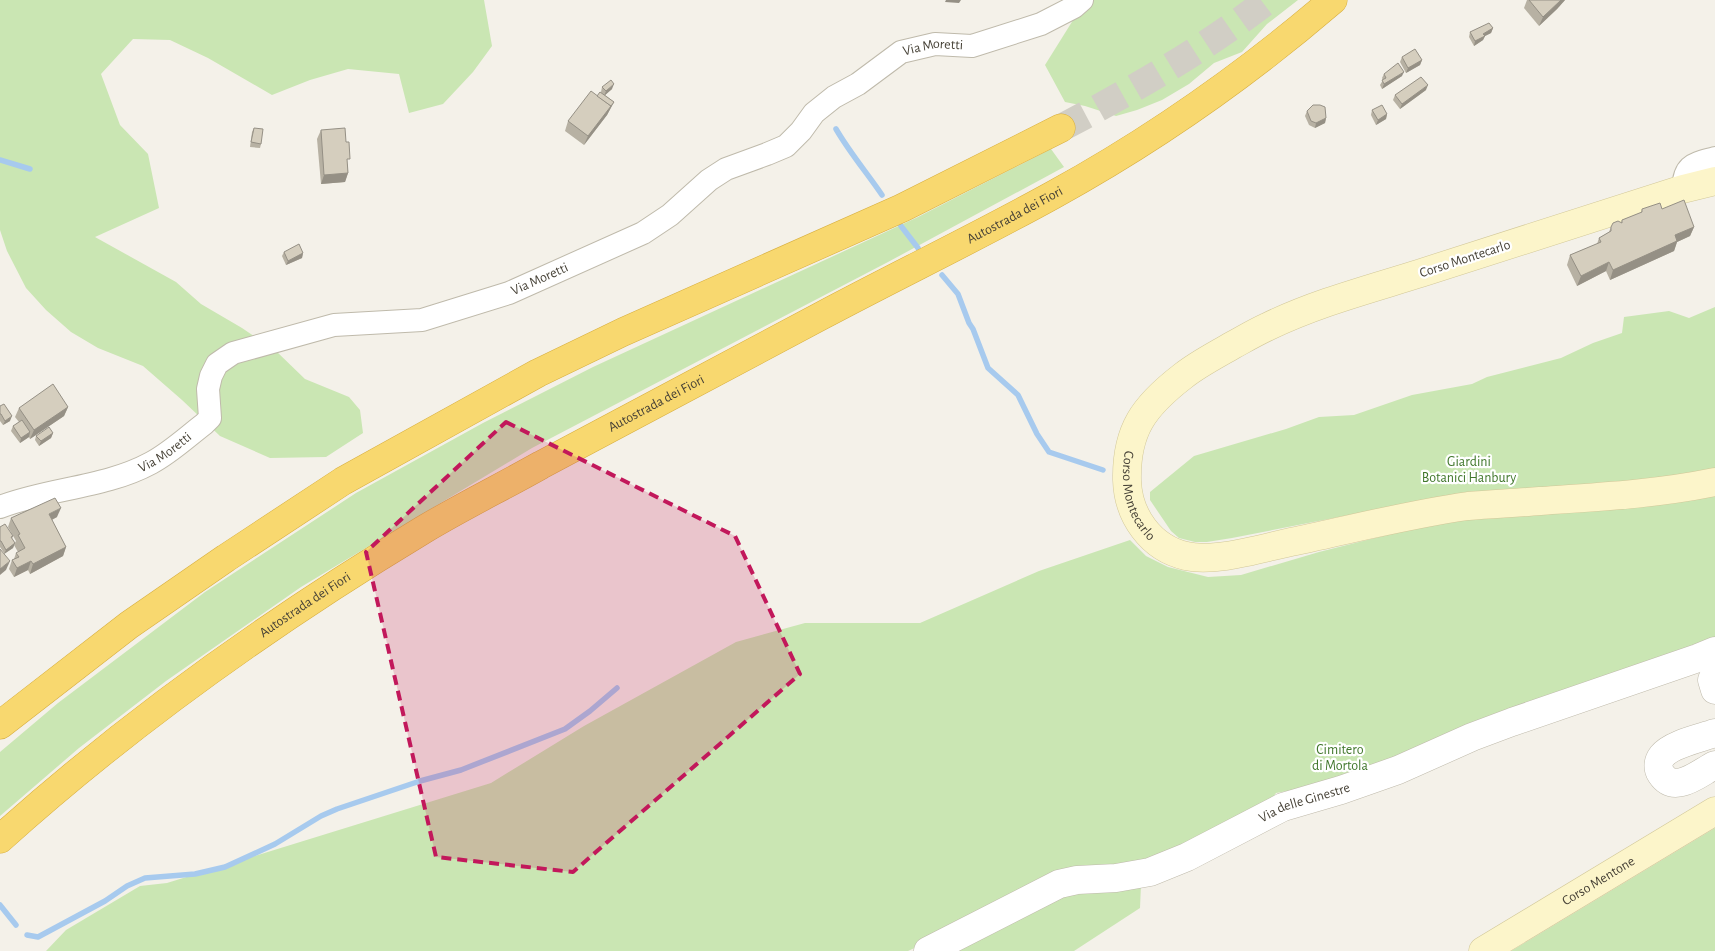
<svg xmlns="http://www.w3.org/2000/svg" width="1715" height="951" font-family="'Alegreya Sans',sans-serif">
  <style>
    .green { fill: #cae6b3 }
    .lines { fill: none; stroke-linecap: round; stroke-linejoin: round }
    .stream { stroke: #a7caee; stroke-width: 5.5 }
    .motorway-tunnel { stroke: #d1cec5; stroke-width: 28; stroke-dasharray: 28 14; stroke-linecap: butt }
    .minor-casing { stroke: #bfbaab; stroke-width: 24 }
    .tertiary-casing { stroke: #bfbaab; stroke-width: 29 }
    .secondary-casing { stroke: #d2c899; stroke-width: 29 }
    .motorway-casing { stroke: #d7ae3f; stroke-width: 29 }
    .minor { stroke: #fff; stroke-width: 22 }
    .tertiary { stroke: #fff; stroke-width: 28 }
    .secondary { stroke: #fcf5ca; stroke-width: 28 }
    .motorway { stroke: #f8d86f; stroke-width: 28 }
    .wall { fill: #b7b1a3 }
    .shaded-wall { fill: #959085 }
    .building { fill: #d5cebe; stroke: #959085 }
    .marked { fill: #c2185b; fill-opacity: 0.2; stroke: #c2185b; stroke-width: 4; stroke-dasharray: 10 6; stroke-linejoin: round }
    .labels { text-anchor: middle; dominant-baseline: central; stroke-width: 4.5; stroke-linejoin: round; paint-order: stroke }
    .street-label { font-size: 14px; fill: #474237; stroke: #fff }
    .park-label { font-size: 14px; fill: #41772c; stroke: #fff }
  </style>
  <rect width="100%" height="100%" fill="#f4f1e9"/>
  <g class="green">
    <polygon points="0,0 484,0 492,46 473,72 443,104 409,113 399,74 348,69 310,80 272,95 208,58 170,40 133,39 101,74 120,125 148,154 159,208 95,237 176,282 201,304 242,328 276,351 305,379 349,397 360,410 363,433 326,457 270,458 220,436 182,400 143,366 98,348 71,332 46,310 26,288 7,251 0,230"/>
    <polygon points="1091,0 1298,0 1267,24 1242,52 1214,63 1189,84 1162,100 1137,110 1116,116 1085,106 1065,102 1045,65 1080,9"/>
    <polygon points="1051,149 1064,167 888,262 532,448 301,587 166,681 79,748 0,816 0,752 58,703 205,592 356,493 483,423 593,367 918,217"/>
    <polygon points="1715,307 1715,642 1430,746 1294,794 1287,791 1276,793 1265,808 1193,847 936,938 908,951 46,951 66,930 140,886 167,883 491,783 584,726 736,642 805,623 920,623 1039,571 1130,540 1146,556 1168,567 1208,577 1241,575 1319,552 1395,533 1349,515 1232,538 1207,542 1195,542 1179,538 1171,531 1150,500 1150,492 1194,456 1286,429 1319,417 1354,415 1412,395 1472,384 1487,377 1561,358 1593,343 1622,333 1624,317 1669,311 1689,318"/>
    <polygon points="1715,828 1715,951 1511,951"/>
    <polygon points="1141,884 1140,908 1074,951 956,951 1078,889"/>
  </g>
  <g class="lines">
    <g class="stream">
      <path d="M836,129C850,153 867,173 882,195"/>
      <polyline points="0,160 30,169"/>
      <polyline points="901,226 918,248"/>
      <polyline points="942,275 958,294 969,323 973,329 988,368 1018,395 1037,434 1049,452 1103,470"/>
      <polyline points="0,905 16,925"/>
      <polyline points="27,935 38,937 105,901 127,886 145,878 195,874 225,867 275,844 321,816 337,809 420,781 461,770 565,729 590,711 617,688"/>
    </g>
    <path class="motorway-tunnel" d="M1061,128C1133,90 1203,50 1268,0"/>
    <defs>
      <g id="minor">
        <path d="M1683,189C1684,164 1694,164 1715,158"/>
        <path id="s1" d="M0,507C49,488 105,488 151,463C170,453 187,437 204,424L210,418L208,389L211,376L217,364L233,353L334,325L422,320L509,293L643,233L670,215L709,180L726,169L767,154L786,146L801,131L814,113L834,97L858,84L901,52L935,44L972,46L1041,24L1074,7L1082,0"/>
      </g>
      <g id="tertiary">
        <polyline points="1715,673 1712,680 1715,690"/>
        <path d="M1715,733C1701,738 1671,744 1662,756C1658,761 1657,768 1661,774C1675,795 1699,773 1715,765"/>
        <path id="s2" d="M928,951L1059,884L1077,880L1116,878L1150,872L1187,857L1283,807L1341,790L1398,770L1472,737L1512,722L1698,658L1715,651"/>
      </g>
      <g id="secondary">
        <path id="s3" d="M1715,181L1683,189C1595,217 1508,245 1421,273C1370,289 1316,303 1267,327C1256,332 1244,339 1233,345C1216,355 1198,364 1183,376C1144,406 1126,430 1127,480C1128,516 1151,548 1186,556C1216,563 1265,547 1296,541C1353,529 1410,514 1468,506C1492,504 1516,503 1540,501C1599,497 1657,494 1715,482"/>
        <path id="s4" d="M1483,951L1715,811"/>
      </g>
      <g id="motorway">
        <polyline points="0,725 129,625 226,558 343,481 538,373 623,332 902,208 1061,128"/>
        <path id="s5" d="M0,839C130,722 274,620 423,530C461,507 502,487 541,465C634,415 728,366 821,316C898,275 977,237 1053,195C1153,140 1247,74 1333,0"/>
      </g>
    </defs>
    <use href="#minor" class="minor-casing"/>
    <use href="#tertiary" class="tertiary-casing"/>
    <use href="#secondary" class="secondary-casing"/>
    <use href="#motorway" class="motorway-casing"/>
    <use href="#minor" class="minor"/>
    <use href="#tertiary" class="tertiary"/>
    <use href="#secondary" class="secondary"/>
    <use href="#motorway" class="motorway"/>
  </g>
  <g class="wall">
    <polygon points="1527,0 1565,0 1557,9 1539,26 1524,8"/>
    <polygon points="1493,28 1491,33 1485,36 1483,40 1474,46 1469,37 1470,32"/>
    <polygon points="1402,57 1422,60 1420,65 1406,73 1400,62"/>
    <polygon points="1384,74 1402,76 1382,89 1380,85 1383,80 1382,78"/>
    <polygon points="602,87 612,89 605,95 614,102 607,115 584,145 565,131 568,121 597,96 601,92"/>
    <polygon points="1426,90 1400,109 1393,100 1395,95"/>
    <polygon points="1372,110 1387,114 1386,119 1376,125 1371,115"/>
    <polygon points="1307,111 1326,118 1325,123 1315,128 1309,125 1305,116"/>
    <polygon points="254,128 261,144 260,148 250,147 252,132"/>
    <polygon points="321,130 348,165 348,173 345,182 321,184 317,139"/>
    <polygon points="1642,209 1662,209 1694,227 1690,236 1677,242 1674,251 1610,280 1606,271 1577,286 1567,265 1570,255 1597,244 1599,238 1609,232 1611,227 1621,223 1622,220 1641,213"/>
    <polygon points="284,252 303,253 302,258 286,265 282,256"/>
    <polygon points="0,406 10,421 3,425 0,421"/>
    <polygon points="68,407 64,416 30,439 29,437 20,443 11,431 13,426 19,422 15,417 19,408"/>
    <polygon points="53,433 51,438 39,446 35,440 36,436"/>
    <polygon points="57,517 52,520 66,547 63,556 30,574 28,570 14,577 9,569 12,560 14,559 16,553 18,552 14,545 16,541 8,527 11,518"/>
    <polygon points="0,527 13,536 12,539 15,543 13,548 4,554 6,570 4,553 0,547"/>
  </g>
  <g class="shaded-wall">
    <polygon points="946,0 961,0 959,3 945,2"/>
    <polygon points="1561,0 1565,0 1557,9 1539,26 1543,17"/>
    <polygon points="1493,28 1491,33 1485,36 1483,40 1474,46 1475,41 1483,34"/>
    <polygon points="1422,60 1420,65 1406,73 1408,68"/>
    <polygon points="1404,72 1402,76 1382,89 1384,84"/>
    <polygon points="614,84 612,89 604,96 606,91"/>
    <polygon points="1428,85 1426,90 1400,109 1402,104"/>
    <polygon points="614,102 607,115 584,145 588,136"/>
    <polygon points="1387,114 1386,119 1376,125 1378,120"/>
    <polygon points="1326,118 1325,123 1315,128 1316,123"/>
    <polygon points="348,173 345,182 321,184 324,175"/>
    <polygon points="1694,227 1690,236 1677,242 1674,251 1610,280 1613,270 1675,235"/>
    <polygon points="303,253 302,258 286,265 288,261"/>
    <polygon points="1609,262 1606,271 1577,286 1581,276"/>
    <polygon points="68,407 64,416 30,439 34,430"/>
    <polygon points="12,416 10,421 3,425 5,421"/>
    <polygon points="30,432 29,437 20,443 21,438"/>
    <polygon points="53,433 51,438 39,446 41,441"/>
    <polygon points="61,508 57,517 45,523 49,514"/>
    <polygon points="15,543 13,548 4,554 6,550"/>
    <polygon points="66,547 63,556 30,574 33,564"/>
    <polygon points="10,561 6,570 0,575 0,569"/>
    <polygon points="31,561 28,570 14,577 17,568"/>
  </g>
  <g class="building">
    <polygon points="1529,0 1561,0 1543,17"/>
    <polygon points="1489,23 1493,28 1483,34 1485,36 1475,41 1470,32"/>
    <polygon points="1415,49 1422,60 1408,68 1402,57"/>
    <polygon points="1398,63 1404,72 1384,84 1382,80 1386,78 1384,74"/>
    <polygon points="1421,77 1428,85 1402,104 1395,95"/>
    <polygon points="611,80 614,84 606,91 602,87"/>
    <polygon points="591,91 611,106 588,136 568,121"/>
    <polygon points="600,92 614,102 611,106 597,96"/>
    <polygon points="1313,105 1320,105 1325,107 1326,118 1316,123 1311,121 1307,111"/>
    <polygon points="1382,105 1387,114 1378,120 1372,110"/>
    <polygon points="254,128 263,129 261,144 251,142"/>
    <polygon points="345,128 346,142 349,142 350,159 347,159 348,173 324,175 321,130"/>
    <polygon points="1684,200 1694,227 1675,235 1677,241 1613,270 1609,262 1581,276 1570,255 1601,242 1599,238 1611,231 1611,227 1613,223 1618,221 1622,223 1622,220 1642,212 1642,209 1660,203 1662,209"/>
    <polygon points="299,244 303,253 288,261 284,252"/>
    <polygon points="53,384 68,407 34,430 19,408"/>
    <polygon points="4,404 12,416 5,421 1,414 0,414 0,406"/>
    <polygon points="22,420 30,432 21,438 13,426"/>
    <polygon points="49,427 53,433 41,441 36,436"/>
    <polygon points="55,498 61,508 49,514 66,547 33,564 31,561 17,568 12,560 19,557 16,553 25,548 18,535 20,534 11,518"/>
    <polygon points="5,524 13,536 11,537 15,543 6,550 1,541 0,541 0,527"/>
    <polygon points="0,549 10,561 0,569"/>
  </g>
  <path class="marked" d="M506,422L735,536L800,674L573,872L436,857L366,552Z"/>
  <g class="labels">
    <g class="street-label">
      <text stroke="none"><textPath href="#s1" startOffset="1090">Via Moretti</textPath></text>
      <text stroke="none"><textPath href="#s5" startOffset="1195">Autostrada dei Fiori</textPath></text>
      <text transform="translate(1465 259) rotate(-18)">Corso Montecarlo</text>
      <text stroke="none"><textPath href="#s1" startOffset="625">Via Moretti</textPath></text>
      <text stroke="none"><textPath href="#s5" startOffset="790">Autostrada dei Fiori</textPath></text>
      <text stroke="none"><textPath href="#s1" startOffset="175">Via Moretti</textPath></text>
      <text stroke="none"><textPath href="#s3" startOffset="711">Corso Montecarlo</textPath></text>
      <text stroke="none"><textPath href="#s5" startOffset="385">Autostrada dei Fiori</textPath></text>
      <text stroke="none"><textPath href="#s2" startOffset="409">Via delle Ginestre</textPath></text>
      <text stroke="none"><textPath href="#s4" startOffset="135">Corso Mentone</textPath></text>
    </g>
    <g class="park-label">
      <text x="1469" y="462">Giardini<tspan x="1469" dy="16">Botanici Hanbury</tspan></text>
      <text x="1340" y="750">Cimitero<tspan x="1340" dy="16">di Mortola</tspan></text>
    </g>
  </g>
</svg>
